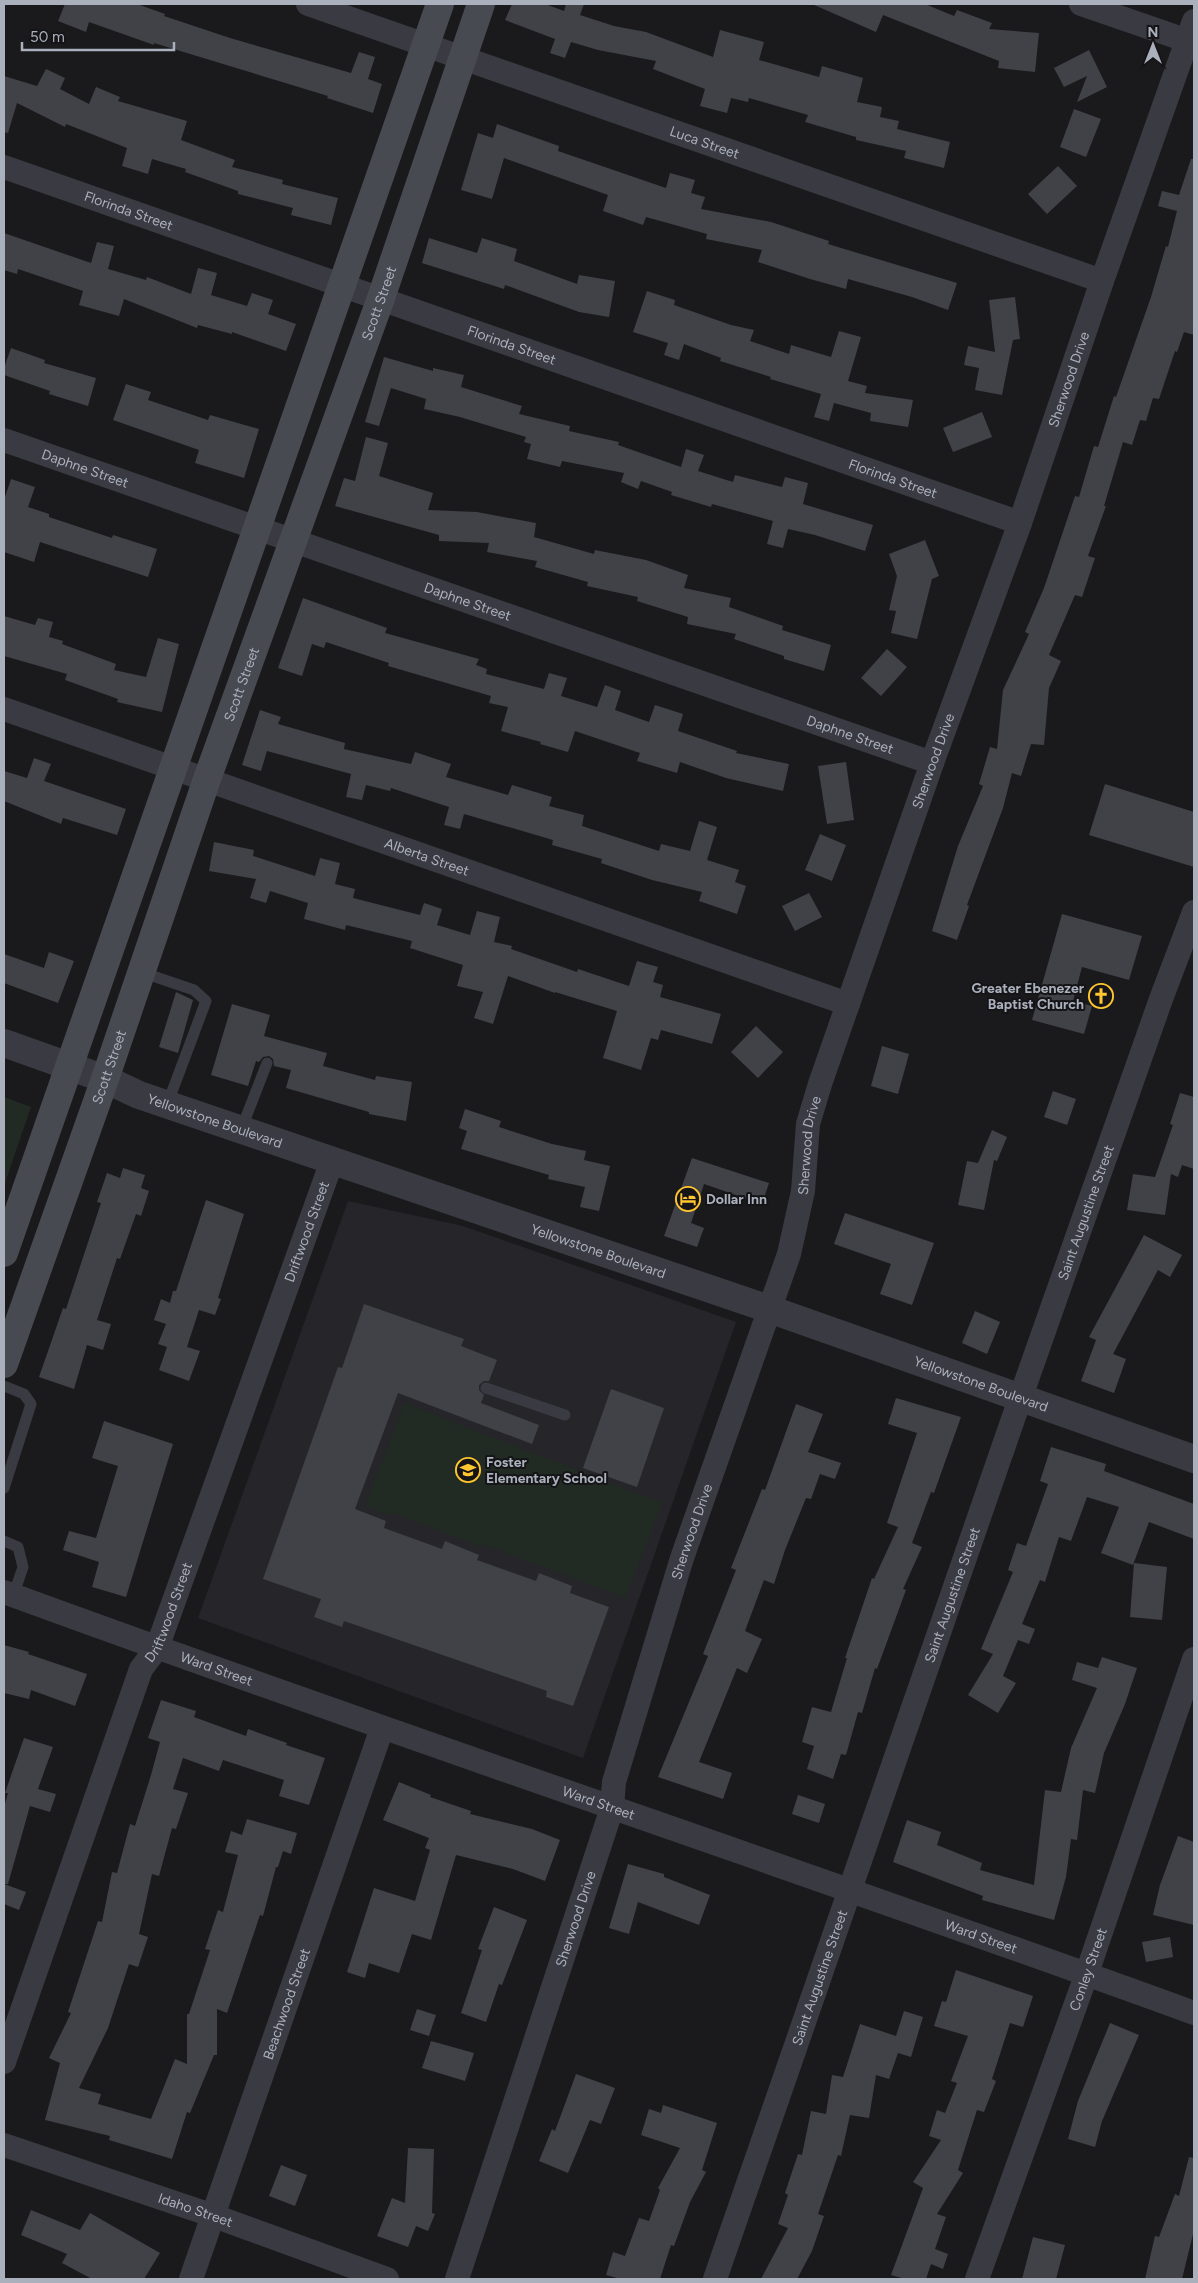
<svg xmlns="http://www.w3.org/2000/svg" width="1198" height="2283" font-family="Figtree,sans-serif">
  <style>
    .built { fill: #262529 }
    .green { fill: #212b23 }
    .building { fill: #414247 }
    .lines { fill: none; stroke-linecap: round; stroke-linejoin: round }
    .service { stroke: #3a3b42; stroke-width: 11 }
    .minor { stroke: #3a3b42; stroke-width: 24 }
    .tertiary { stroke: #3a3b42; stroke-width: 28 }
    .secondary { stroke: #484a52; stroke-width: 28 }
    .labels { text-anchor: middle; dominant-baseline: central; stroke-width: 4; stroke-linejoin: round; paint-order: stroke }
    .street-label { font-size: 14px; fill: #abb0bd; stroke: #151517 }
    .poi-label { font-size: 14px; font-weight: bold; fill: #abb0bd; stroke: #151517; text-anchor: start }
  </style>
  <rect width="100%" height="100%" fill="#1a1a1c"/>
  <polygon class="built" points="348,1201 463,1226 736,1322 583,1758 198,1618"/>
  <g class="green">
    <polygon points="4,1097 31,1107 4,1186"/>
    <polygon points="404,1403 662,1503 626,1598 483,1544 481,1547 390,1512 388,1515 365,1506"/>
  </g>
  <g class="building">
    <polygon points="65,4 137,4 165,14 164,16 230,38 351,73 359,52 375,57 368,79 382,84 373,113 327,98 328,96 154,43 154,45 89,22 86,32 58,21"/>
    <polygon points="512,4 545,4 564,11 566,4 584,4 580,15 614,26 646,32 713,57 720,30 764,42 759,60 819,77 822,66 863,78 857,102 882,107 880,117 899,121 897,129 950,142 944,168 904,158 906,151 856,140 856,137 805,122 808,115 749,98 748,102 731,98 727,113 700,106 705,89 653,69 656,61 598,50 571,42 565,58 550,53 555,39 505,20"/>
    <polygon points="812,4 925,4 954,16 957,10 992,23 989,29 1039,33 1035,72 998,68 999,61 883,15 876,32"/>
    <polygon points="1089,50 1107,87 1077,102 1087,76 1064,87 1054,68"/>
    <polygon points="46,69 65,78 60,89 89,104 96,87 120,97 118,101 187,121 181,140 235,160 232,167 283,180 282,184 338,198 331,225 291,215 293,208 238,194 238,191 185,172 186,169 152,159 148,174 122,166 127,148 66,124 65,127 17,103 8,133 4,132 4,76 37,86"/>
    <polygon points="1074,109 1101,119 1086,157 1060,147"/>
    <polygon points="497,124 559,146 558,151 666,188 670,173 695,180 691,193 705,197 701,209 771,222 829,241 828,244 957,283 948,310 912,297 848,279 846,289 810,279 758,262 762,250 706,239 707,234 646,217 643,225 603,211 608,195 504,158 492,199 461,190 478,133 493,138"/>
    <polygon points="1191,159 1194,159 1194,335 1184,332 1177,352 1175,351 1159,399 1153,398 1146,421 1140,420 1132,445 1123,442 1104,506 1106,506 1088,556 1095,558 1082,597 1075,595 1049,655 1061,661 1049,688 1044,745 1031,744 1021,776 1012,773 1003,808 967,905 969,906 957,940 932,931 958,846 983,786 979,784 990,747 997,749 1003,690 1029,634 1025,632 1044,588 1075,496 1079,497 1094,446 1098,447 1114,396 1116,397 1151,297 1166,246 1168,247 1177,211 1158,206 1162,191 1179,195"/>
    <polygon points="1058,166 1077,186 1047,214 1028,194"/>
    <polygon points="4,233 91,263 97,242 114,246 108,269 146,280 147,277 191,294 198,268 217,273 211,295 247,306 252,293 273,300 268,314 296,324 286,351 232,332 232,334 198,325 197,328 124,299 119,316 79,305 83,291 18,269 17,274 4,270"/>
    <polygon points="429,238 477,253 482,238 517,249 514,261 577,284 579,275 615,281 609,317 579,312 505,285 504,289 422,263"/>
    <polygon points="647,291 675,300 674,305 731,325 754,330 750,341 789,354 791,345 831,357 839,331 861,337 848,381 867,386 865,393 913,400 908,427 870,421 871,413 834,403 829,421 814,417 821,394 770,379 771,377 720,361 721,358 684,344 679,360 664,355 668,343 633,332"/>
    <polygon points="1015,297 1020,339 1013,340 1002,395 975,390 979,368 964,365 968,346 995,352 989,300"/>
    <polygon points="11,348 45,360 44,363 96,378 88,406 49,394 50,391 4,375 4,368"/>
    <polygon points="384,357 433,371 433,368 464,375 461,387 522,406 519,414 570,426 569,431 619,442 618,445 681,467 686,449 704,455 698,471 733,482 735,475 782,487 785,477 808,483 803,504 873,525 865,551 815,535 788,529 783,548 767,544 773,521 712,504 711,507 671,495 672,492 641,481 638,489 621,482 624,473 562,461 560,467 527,459 531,444 524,442 526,437 460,417 424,409 426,399 391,388 379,426 365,422"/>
    <polygon points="126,384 151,392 148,400 208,420 210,415 259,429 244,478 195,463 199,450 113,420"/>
    <polygon points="982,412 992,437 953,452 943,428"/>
    <polygon points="366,437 388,443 379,476 433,493 428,510 477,512 536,523 534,537 594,554 595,550 646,560 688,575 684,588 731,598 729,607 783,626 782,630 831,645 824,671 784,659 784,656 734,639 736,634 687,624 688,617 637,601 638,597 587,586 588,582 535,567 537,561 487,552 489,543 439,541 439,535 335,506 344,478 355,481"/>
    <polygon points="11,479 35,487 28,507 49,514 49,517 112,538 113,535 157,549 148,577 40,542 34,562 4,552 4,500"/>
    <polygon points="925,540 939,576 932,579 917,639 891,633 896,611 889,610 897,576 889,554"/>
    <polygon points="303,598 387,628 385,633 479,659 476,665 487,669 486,674 544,689 549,673 567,678 561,696 597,707 605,685 621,691 615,710 649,722 655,705 683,714 678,731 737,751 736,753 789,764 783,791 726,778 680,762 677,773 637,761 640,753 575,731 568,752 540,744 541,742 501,731 508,707 489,703 491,696 388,666 389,663 326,642 324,648 312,644 302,676 278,668"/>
    <polygon points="4,616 35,625 38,618 53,622 49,637 63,641 62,644 116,664 114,670 146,677 158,638 179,644 162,712 117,702 118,699 65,680 67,674 4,656"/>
    <polygon points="887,649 907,667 881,696 861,678"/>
    <polygon points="260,710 281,717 278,724 345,743 344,749 411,764 415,752 451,764 446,777 508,795 512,785 552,797 549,806 584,815 582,826 659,851 661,844 690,851 699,821 717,827 707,860 739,870 735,882 746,886 737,914 699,901 702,892 652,880 601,863 602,859 552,845 553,840 464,814 460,829 444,825 449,807 391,788 390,791 366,785 362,800 346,797 351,774 267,751 261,771 242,765"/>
    <polygon points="34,758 51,764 44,781 126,809 117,835 63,818 61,824 4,801 4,771 27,778"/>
    <polygon points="846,762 854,820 827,824 818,766"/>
    <polygon points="1105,784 1194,812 1194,867 1089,835"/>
    <polygon points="820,834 846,845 832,881 805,870"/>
    <polygon points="214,842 254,850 253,856 315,876 320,858 340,863 335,884 355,889 353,898 420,915 424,903 442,909 437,925 470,935 477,911 500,917 494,942 512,946 511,949 577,972 578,969 629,986 637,961 658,967 653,982 663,985 660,997 721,1014 712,1044 661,1030 658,1040 651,1038 641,1070 603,1058 617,1011 555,992 555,993 508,976 493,1024 474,1018 483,992 457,986 463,965 410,948 412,941 346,925 345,930 304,919 308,903 270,891 266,903 250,898 256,879 209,871"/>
    <polygon points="809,893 822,917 795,931 782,906"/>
    <polygon points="1062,914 1142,936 1129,980 1082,967 1073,1001 1092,1006 1084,1034 1032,1020"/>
    <polygon points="49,952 74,961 58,1003 4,983 4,954 44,968"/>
    <polygon points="176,992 193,1000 178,1053 159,1047"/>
    <polygon points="232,1004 270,1015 264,1036 327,1053 323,1066 375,1080 376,1076 412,1082 406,1121 369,1114 369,1112 286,1088 291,1070 274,1066 273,1059 269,1056 263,1057 259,1062 256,1061 248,1086 211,1075"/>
    <polygon points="756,1026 783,1052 758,1078 731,1052"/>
    <polygon points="882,1046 909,1054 898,1094 871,1086"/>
    <polygon points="1053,1091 1076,1099 1067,1125 1044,1117"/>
    <polygon points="1180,1093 1194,1097 1194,1169 1182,1165 1178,1177 1171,1174 1165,1215 1127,1210 1133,1174 1155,1177 1173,1125 1170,1124"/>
    <polygon points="465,1109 501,1121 499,1127 552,1144 586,1151 584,1160 610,1166 599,1211 580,1207 585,1187 548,1179 549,1175 461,1149 467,1131 459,1128"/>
    <polygon points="992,1130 1007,1137 997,1161 994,1160 984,1210 958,1205 967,1161 978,1163"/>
    <polygon points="692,1158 769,1183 762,1204 704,1184 691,1223 704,1228 697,1247 664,1236"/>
    <polygon points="123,1168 145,1175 141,1188 149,1191 141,1216 136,1214 120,1259 117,1258 97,1320 111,1324 103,1350 87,1345 74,1389 39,1377 63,1308 66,1309 101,1203 97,1202 107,1173 120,1178"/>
    <polygon points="206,1200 244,1214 218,1298 221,1299 215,1315 199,1310 187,1347 200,1351 189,1381 159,1370 167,1347 158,1344 166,1324 154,1320 161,1299 170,1303 173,1291 176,1291"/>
    <polygon points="845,1213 934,1243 912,1305 880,1294 891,1264 834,1244"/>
    <polygon points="1144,1235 1182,1255 1170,1277 1158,1270 1113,1354 1126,1359 1114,1393 1081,1381 1096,1340 1089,1337"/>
    <polygon points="364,1304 464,1339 461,1346 497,1360 489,1381 484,1381 479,1385 479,1390 484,1395 481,1403 539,1425 532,1444 398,1393 355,1509 386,1521 384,1528 442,1549 445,1541 479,1555 477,1560 536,1581 539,1573 572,1586 570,1593 609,1607 573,1706 546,1697 547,1691 344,1621 342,1627 314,1617 321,1599 263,1579 338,1367 342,1368"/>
    <polygon points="975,1311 1000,1322 987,1354 962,1343"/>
    <polygon points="611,1389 664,1408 637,1487 583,1468"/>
    <polygon points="896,1398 961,1417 934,1493 931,1492 912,1543 922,1547 903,1589 906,1590 877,1669 875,1668 862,1713 858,1712 846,1755 841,1754 833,1779 807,1769 814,1746 802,1742 812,1707 831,1712 847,1658 845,1658 872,1578 874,1579 898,1527 887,1523 917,1433 888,1424"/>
    <polygon points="796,1404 823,1414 808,1452 841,1463 835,1479 820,1474 811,1499 806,1498 785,1550 774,1584 764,1580 745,1631 762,1639 747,1673 737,1668 699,1762 732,1773 723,1799 658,1777 708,1656 703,1654 736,1570 731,1568 762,1489 765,1490"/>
    <polygon points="104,1421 173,1444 126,1597 92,1587 99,1562 63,1550 69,1531 96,1538 118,1466 92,1458"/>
    <polygon points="1051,1447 1106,1464 1104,1471 1194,1504 1194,1539 1149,1522 1133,1565 1101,1553 1119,1507 1087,1497 1071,1541 1059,1537 1045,1582 1040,1580 1022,1624 1035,1629 1029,1644 1018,1640 1003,1676 1016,1683 998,1713 968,1695 993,1654 981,1649 1013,1572 1008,1570 1017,1543 1026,1546 1048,1484 1040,1481"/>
    <polygon points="1134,1563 1167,1567 1162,1620 1130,1617"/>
    <polygon points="4,1645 29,1652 28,1654 87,1674 75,1706 31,1690 29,1699 4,1693"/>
    <polygon points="1102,1657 1137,1668 1125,1704 1104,1753 1095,1793 1083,1790 1077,1840 1071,1839 1066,1877 1054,1920 982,1900 983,1896 893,1862 907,1820 941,1832 937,1845 982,1863 980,1870 1034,1885 1045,1790 1061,1792 1071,1748 1097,1688 1072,1680 1077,1662 1098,1668"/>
    <polygon points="161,1700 196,1711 194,1717 246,1736 248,1729 287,1743 286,1745 325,1758 309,1805 279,1796 284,1780 223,1760 219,1771 183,1758 173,1789 188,1793 176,1829 172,1828 159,1876 152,1874 139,1934 148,1937 138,1967 129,1964 108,2028 79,2088 101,2094 98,2104 151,2119 175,2059 187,2064 187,2014 189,2014 210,1950 205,1949 218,1910 223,1912 238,1855 225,1852 231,1831 242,1835 247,1819 297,1833 291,1854 283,1851 278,1867 276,1867 263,1916 260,1915 227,2013 217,2009 217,2055 214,2055 190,2113 187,2112 172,2159 109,2140 110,2136 45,2120 60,2063 49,2058 71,2013 68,2012 98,1921 102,1922 112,1872 117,1873 130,1824 135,1826 151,1775 160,1742 148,1738"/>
    <polygon points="24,1738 53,1747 38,1789 56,1794 50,1812 30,1806 8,1884 4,1884 4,1807 8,1793 5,1793"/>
    <polygon points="399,1782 431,1795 430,1797 471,1811 470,1814 532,1829 560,1840 545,1881 513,1869 456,1855 431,1940 412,1934 399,1973 369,1963 365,1978 347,1972 374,1888 415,1901 430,1850 425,1848 429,1838 383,1820"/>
    <polygon points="798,1795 825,1804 819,1823 792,1814"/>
    <polygon points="1178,1836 1194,1842 1194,1925 1153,1915 1160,1885"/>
    <polygon points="628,1864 664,1874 664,1877 710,1895 699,1925 638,1902 629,1934 609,1928"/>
    <polygon points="4,1884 26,1892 19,1910 4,1904"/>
    <polygon points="494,1907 527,1920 502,1985 499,1984 486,2022 461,2013 482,1950 478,1949"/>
    <polygon points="1170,1937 1173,1957 1146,1962 1142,1942"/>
    <polygon points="956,1970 1033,1996 1023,2027 1010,2023 992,2079 996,2081 984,2112 977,2110 958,2170 963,2173 937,2214 946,2217 935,2249 948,2254 943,2269 931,2264 926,2279 905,2279 891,2275 923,2188 913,2182 941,2140 929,2136 937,2110 945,2113 957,2083 951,2081 968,2036 934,2026 942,2001 946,2002"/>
    <polygon points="417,2009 436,2015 429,2036 410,2030"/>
    <polygon points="904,2011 923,2017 911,2057 898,2053 889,2079 876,2075 869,2118 850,2115 841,2156 838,2155 818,2214 824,2216 812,2251 797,2279 761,2279 788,2228 778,2224 788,2195 785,2193 798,2154 802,2155 811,2111 826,2114 832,2075 843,2077 860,2024 896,2036"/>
    <polygon points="1110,2023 1139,2035 1102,2121 1095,2147 1068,2139 1078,2101"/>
    <polygon points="431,2041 474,2053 465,2081 422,2068"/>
    <polygon points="576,2074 615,2088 601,2124 590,2120 568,2173 539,2161 552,2129 555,2131"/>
    <polygon points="663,2105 717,2123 702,2170 706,2172 690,2202 674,2246 671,2245 660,2279 621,2279 606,2275 613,2252 625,2256 639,2218 649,2221 660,2190 658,2188 680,2148 641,2135 649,2109 661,2113"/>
    <polygon points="408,2148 434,2149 432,2213 435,2214 428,2231 416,2226 408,2247 377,2236 392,2198 405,2203"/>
    <polygon points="1189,2157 1194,2158 1194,2230 1182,2279 1145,2279 1155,2236 1159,2237 1175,2194 1179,2196"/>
    <polygon points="281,2165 307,2175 295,2206 269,2196"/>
    <polygon points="31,2210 80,2230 90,2213 160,2253 144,2279 92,2279 62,2263 67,2254 21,2235"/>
    <polygon points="1033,2237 1065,2245 1056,2279 1022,2279"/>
  </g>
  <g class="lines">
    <g class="service">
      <polyline points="141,972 194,990 206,1001 167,1105"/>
      <polyline points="241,1130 267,1063"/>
      <polyline points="4,1386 24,1394 31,1404 4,1488"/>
      <polyline points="486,1388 565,1415"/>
      <polyline points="4,1541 18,1547 23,1567 13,1596"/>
    </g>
    <g class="minor">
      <path id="s1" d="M308,4L1102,281"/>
      <polyline points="1081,4 1194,43"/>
      <path id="s2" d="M4,167L1020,523"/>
      <path id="s3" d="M4,440L932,763"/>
      <path id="s4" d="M4,709L848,1004"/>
      <path id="s5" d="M4,1592C399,1737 799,1869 1194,2013"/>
      <path id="s6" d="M4,2062L141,1669L157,1648L332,1161"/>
      <path id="s7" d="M4,2145L214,2216L387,2279"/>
      <path id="s8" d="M191,2279L382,1728"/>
      <path id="s9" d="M457,2279L612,1808L614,1782L682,1558L789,1254L803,1191L808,1124L820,1084L932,763L1020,523L1102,281L1194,21"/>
      <path id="s10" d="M715,2279L1020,1399L1161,999L1194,912"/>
      <path id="s11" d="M977,2279L1087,1973L1194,1659"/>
    </g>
    <path class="tertiary" id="s12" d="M4,1043L105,1079L139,1095L769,1309L1194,1459"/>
    <g class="secondary">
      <polyline points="4,1253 440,4"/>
      <path id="s13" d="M4,1364L105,1079L207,779L381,298L481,4"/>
    </g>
  </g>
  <defs>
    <symbol id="church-ring" viewBox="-11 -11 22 22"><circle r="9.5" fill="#151517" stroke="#ffc62f" stroke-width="1.5"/><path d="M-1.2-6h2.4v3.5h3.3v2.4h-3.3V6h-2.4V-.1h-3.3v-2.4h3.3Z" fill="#ffc62f"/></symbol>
    <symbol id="hotel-ring" viewBox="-11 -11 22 22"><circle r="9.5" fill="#151517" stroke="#ffc62f" stroke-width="1.5"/><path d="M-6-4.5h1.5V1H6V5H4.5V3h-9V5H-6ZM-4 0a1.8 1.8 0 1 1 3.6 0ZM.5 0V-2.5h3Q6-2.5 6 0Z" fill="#ffc62f"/></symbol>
    <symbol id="school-ring" viewBox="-11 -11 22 22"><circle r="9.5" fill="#151517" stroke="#ffc62f" stroke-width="1.5"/><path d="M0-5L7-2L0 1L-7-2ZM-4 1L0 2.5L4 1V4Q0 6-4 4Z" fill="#ffc62f"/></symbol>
  </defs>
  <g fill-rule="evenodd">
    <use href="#church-ring" x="1087" y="982" width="28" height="28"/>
    <use href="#hotel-ring" x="674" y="1185" width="28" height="28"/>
    <use href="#school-ring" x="454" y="1456" width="28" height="28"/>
  </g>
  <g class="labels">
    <g class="street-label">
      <text stroke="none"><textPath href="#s1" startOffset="420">Luca Street</textPath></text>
      <text stroke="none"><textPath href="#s2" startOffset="132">Florinda Street</textPath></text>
      <text stroke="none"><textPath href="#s13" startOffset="1125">Scott Street</textPath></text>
      <text stroke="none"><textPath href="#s2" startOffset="538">Florinda Street</textPath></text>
      <text stroke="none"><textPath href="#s9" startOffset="1999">Sherwood Drive</textPath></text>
      <text stroke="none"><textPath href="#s3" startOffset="86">Daphne Street</textPath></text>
      <text stroke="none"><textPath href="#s2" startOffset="942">Florinda Street</textPath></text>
      <text stroke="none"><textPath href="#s3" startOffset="491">Daphne Street</textPath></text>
      <text stroke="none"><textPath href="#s13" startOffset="720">Scott Street</textPath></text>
      <text stroke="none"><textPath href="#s3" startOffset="896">Daphne Street</textPath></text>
      <text stroke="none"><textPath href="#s9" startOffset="1594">Sherwood Drive</textPath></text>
      <text stroke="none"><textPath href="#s4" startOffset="448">Alberta Street</textPath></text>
      <text stroke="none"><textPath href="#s13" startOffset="315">Scott Street</textPath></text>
      <text stroke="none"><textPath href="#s12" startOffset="225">Yellowstone Boulevard</textPath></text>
      <text stroke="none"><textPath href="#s9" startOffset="1189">Sherwood Drive</textPath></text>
      <text stroke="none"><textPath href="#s10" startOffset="1129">Saint Augustine Street</textPath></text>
      <text stroke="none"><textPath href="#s6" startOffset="885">Driftwood Street</textPath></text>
      <text stroke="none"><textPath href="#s12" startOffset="630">Yellowstone Boulevard</textPath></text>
      <text stroke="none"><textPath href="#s12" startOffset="1035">Yellowstone Boulevard</textPath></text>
      <text stroke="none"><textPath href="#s9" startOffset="784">Sherwood Drive</textPath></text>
      <text stroke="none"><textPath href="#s10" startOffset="724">Saint Augustine Street</textPath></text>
      <text stroke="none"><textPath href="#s6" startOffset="480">Driftwood Street</textPath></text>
      <text stroke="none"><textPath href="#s5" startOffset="226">Ward Street</textPath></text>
      <text stroke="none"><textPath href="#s5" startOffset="631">Ward Street</textPath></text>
      <text stroke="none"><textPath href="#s9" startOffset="379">Sherwood Drive</textPath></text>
      <text stroke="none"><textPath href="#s5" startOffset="1036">Ward Street</textPath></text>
      <text stroke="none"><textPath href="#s11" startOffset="329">Conley Street</textPath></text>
      <text stroke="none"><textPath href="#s10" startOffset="319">Saint Augustine Street</textPath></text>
      <text stroke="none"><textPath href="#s8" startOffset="291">Beachwood Street</textPath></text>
      <text stroke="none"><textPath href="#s7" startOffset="202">Idaho Street</textPath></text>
    </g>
    <g class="poi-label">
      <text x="1084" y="988" text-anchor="end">Greater Ebenezer<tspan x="1084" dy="16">Baptist Church</tspan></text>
      <text x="706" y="1199">Dollar Inn</text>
      <text x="486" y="1462">Foster<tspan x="486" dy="16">Elementary School</tspan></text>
    </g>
  </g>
  <rect width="1198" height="2283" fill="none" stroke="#abb0bd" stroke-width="10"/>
  <g transform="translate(1153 45)" stroke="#151517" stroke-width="4" paint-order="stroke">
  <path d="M0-4L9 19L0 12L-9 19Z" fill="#abb0bd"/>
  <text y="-8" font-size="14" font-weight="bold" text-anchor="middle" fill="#abb0bd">N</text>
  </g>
  <path d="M22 42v8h152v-8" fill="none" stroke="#abb0bd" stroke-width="2.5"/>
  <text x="30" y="42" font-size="15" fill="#abb0bd" stroke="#151517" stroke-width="4" paint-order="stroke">50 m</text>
</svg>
